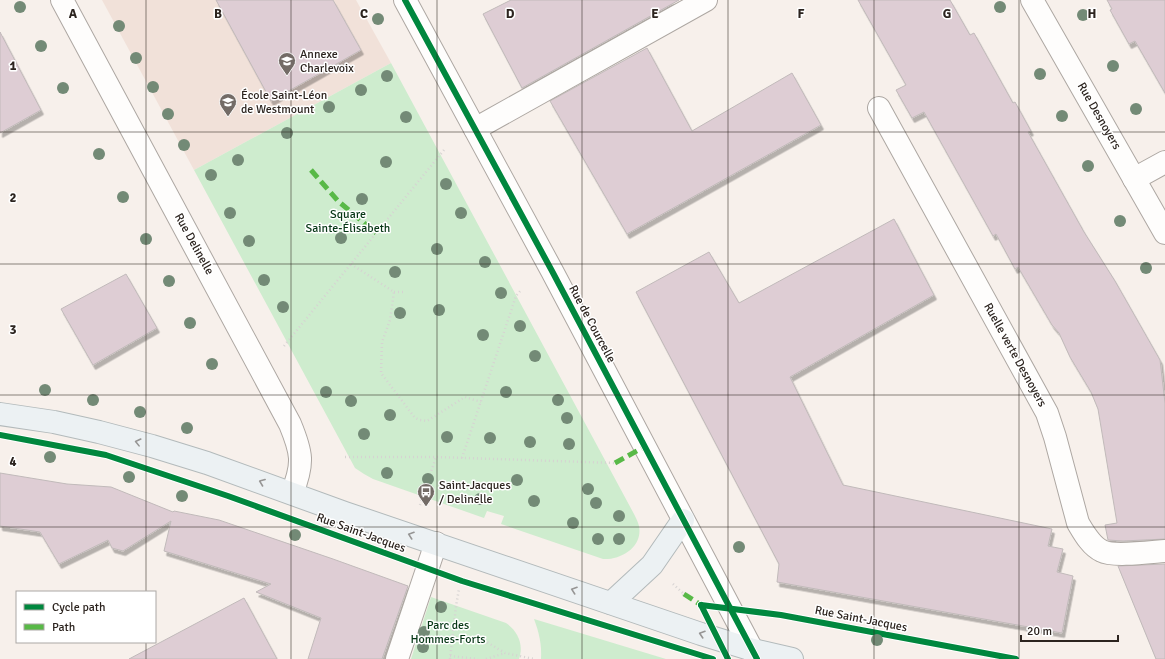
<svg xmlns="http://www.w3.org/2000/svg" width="1165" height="659" font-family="Signika,sans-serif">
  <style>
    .education { fill: #f1e1d9 }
    .green { fill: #ceecce }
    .building { fill: #decdd4; stroke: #c1baba; filter: url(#shadow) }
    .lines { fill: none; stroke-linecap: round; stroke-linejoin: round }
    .minor-casing { stroke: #ada7a2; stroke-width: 24 }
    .major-casing { stroke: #b3babb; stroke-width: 24 }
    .path { stroke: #d6d3d2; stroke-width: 2.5; stroke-dasharray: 1 3; stroke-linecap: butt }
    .minor { stroke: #fefdfc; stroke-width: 22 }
    .major { stroke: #ecf1f3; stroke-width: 22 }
    .quiet { stroke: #58b947; stroke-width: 5; stroke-dasharray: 10 5; stroke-linecap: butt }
    .cycleway-casing { stroke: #fff; stroke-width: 8 }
    .cycleway { stroke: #00873e; stroke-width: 6 }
    .tree { fill: #738a76 }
    .oneway { stroke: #969594 }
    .grid { fill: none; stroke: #2c241f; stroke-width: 1; stroke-opacity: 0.55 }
    .labels { text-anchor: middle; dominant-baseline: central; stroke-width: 3; stroke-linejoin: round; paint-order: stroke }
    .poi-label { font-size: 12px; fill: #2c241f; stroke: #fff; text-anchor: start }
    .street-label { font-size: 12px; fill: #2c241f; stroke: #fff }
    .park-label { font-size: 12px; fill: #073716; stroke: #fff }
    .grid-label { font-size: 13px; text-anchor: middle; font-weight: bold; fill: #2c241f; stroke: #fff; stroke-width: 3; stroke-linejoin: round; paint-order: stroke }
  </style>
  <defs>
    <filter id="shadow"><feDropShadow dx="2.5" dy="4.5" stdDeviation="0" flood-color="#0004"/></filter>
  </defs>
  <rect width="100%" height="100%" fill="#f7f0eb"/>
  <polygon class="education" points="102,0 356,0 391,63 194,170"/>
  <g class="green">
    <path d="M391,63L634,514C636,518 638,522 639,526C643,547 621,560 603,559L501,524L504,516L487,511L484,518L373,479L364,474L355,468L194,170Z"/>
    <path d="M431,597L506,623C518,631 524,645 519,659H411Z"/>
    <path d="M534,619L666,659H541C542,645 539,632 534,619Z"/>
  </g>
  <g class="building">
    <polygon points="216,0 333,0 361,50 271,101"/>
    <polygon points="511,0 679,0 522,88 483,14"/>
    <polygon points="858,0 950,0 970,35 974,33 1013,103 1015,102 1031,131 1028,132 1084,232 1115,281 1160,360 1165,403 1165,539 1123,541 1108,540 1105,525 1117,523 1098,409 1091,392 1070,357 1059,333 1052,325 1018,267 1015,269 996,234 993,236 924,112 912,118 896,90 906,85"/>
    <polygon points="1107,0 1165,0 1165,93 1135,41 1129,44 1110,10 1112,9"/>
    <polygon points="0,32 41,110 0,133"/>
    <polygon points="647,48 692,131 792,73 821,125 627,234 550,101"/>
    <polygon points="894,219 934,295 790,377 843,485 1052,529 1048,546 1063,549 1057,572 1073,576 1062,633 777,582 779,564 636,292 709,252 739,303"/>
    <polygon points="126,274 157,328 93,365 61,309"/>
    <polygon points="0,473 67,484 111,487 173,512 174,511 219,520 333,559 408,586 382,659 308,659 321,618 256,592 271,584 164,551 171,521 123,551 112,548 108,540 59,564 40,532 0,526"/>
    <polygon points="1165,564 1165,659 1156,659 1118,566"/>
    <polygon points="244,598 277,659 129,659"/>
  </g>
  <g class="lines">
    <defs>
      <g id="minor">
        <path d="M62,0L290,424C302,453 304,463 292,493"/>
        <polyline points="405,0 552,271 757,659"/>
        <polyline points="1032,0 1165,233"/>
        <path d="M879,108L1047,413L1055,437L1078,523C1084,533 1091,546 1102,551C1113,557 1151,552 1165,551"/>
        <polyline points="475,129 706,0"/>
        <polyline points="1134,179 1165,162"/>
        <polyline points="397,659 436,543"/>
      </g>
      <g id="major">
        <polyline points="0,414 54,422 99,432 152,446 207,463 345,513 701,634 753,650 792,659"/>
        <polyline points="611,603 652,565 683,520"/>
      </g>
    </defs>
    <use href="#minor" class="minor-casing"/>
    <use href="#major" class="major-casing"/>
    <g class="path">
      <polyline points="351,264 394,292 390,320 382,342 381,373 415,418 420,420 427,421 465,397 481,402"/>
      <polyline points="394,292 405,292"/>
      <polyline points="284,346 444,150"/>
      <polyline points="345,457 436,457 615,463"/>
      <polyline points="462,458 516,296 521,290"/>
      <polyline points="420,505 436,457"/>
      <polyline points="673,584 684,594 682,597"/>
      <polyline points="684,594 688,593"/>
      <polyline points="452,637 485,641 505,653 534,659"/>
      <polyline points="450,656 478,659"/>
      <polyline points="450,659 456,606 459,589"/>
      <polyline points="486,659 505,653"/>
    </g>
    <use href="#minor" class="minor"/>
    <use href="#major" class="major"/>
    <g class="quiet">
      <polyline points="311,170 338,201 376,233"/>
      <polyline points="615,463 644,447"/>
      <polyline points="684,594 701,605"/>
    </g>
    <defs>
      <g id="cycleway">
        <polyline points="405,0 552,271 757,659"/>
        <polyline points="0,435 106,455 228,496 462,581 713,659"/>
        <polyline points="701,605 781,615 1016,659"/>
        <polyline points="701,605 728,659"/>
      </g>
    </defs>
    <use href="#cycleway" class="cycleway-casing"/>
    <use href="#cycleway" class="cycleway"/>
  </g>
  <g class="tree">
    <circle cx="20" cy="7" r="6"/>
    <circle cx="1000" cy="7" r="6"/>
    <circle cx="1083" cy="15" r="6"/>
    <circle cx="378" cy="19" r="6"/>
    <circle cx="119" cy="26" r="6"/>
    <circle cx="41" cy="46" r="6"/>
    <circle cx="136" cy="58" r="6"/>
    <circle cx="1113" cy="66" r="6"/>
    <circle cx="1040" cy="74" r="6"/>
    <circle cx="387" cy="76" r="6"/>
    <circle cx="153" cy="87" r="6"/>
    <circle cx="63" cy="88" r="6"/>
    <circle cx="361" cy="90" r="6"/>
    <circle cx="329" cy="107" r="6"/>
    <circle cx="1136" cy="109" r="6"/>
    <circle cx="168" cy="114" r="6"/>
    <circle cx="1062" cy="116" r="6"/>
    <circle cx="406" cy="117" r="6"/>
    <circle cx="287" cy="133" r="6"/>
    <circle cx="184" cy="145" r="6"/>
    <circle cx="99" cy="154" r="6"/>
    <circle cx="238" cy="160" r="6"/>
    <circle cx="386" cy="162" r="6"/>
    <circle cx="1088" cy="166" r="6"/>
    <circle cx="211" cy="175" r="6"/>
    <circle cx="446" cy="184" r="6"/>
    <circle cx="123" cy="197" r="6"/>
    <circle cx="362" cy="199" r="6"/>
    <circle cx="230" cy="213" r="6"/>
    <circle cx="461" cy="213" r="6"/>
    <circle cx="1120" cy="221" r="6"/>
    <circle cx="341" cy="238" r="6"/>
    <circle cx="146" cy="239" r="6"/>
    <circle cx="249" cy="241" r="6"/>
    <circle cx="437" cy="249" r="6"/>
    <circle cx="485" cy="262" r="6"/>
    <circle cx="1146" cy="268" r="6"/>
    <circle cx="395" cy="272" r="6"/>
    <circle cx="264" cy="280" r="6"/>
    <circle cx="169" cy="281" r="6"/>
    <circle cx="501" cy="293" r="6"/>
    <circle cx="283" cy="307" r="6"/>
    <circle cx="439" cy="310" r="6"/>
    <circle cx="400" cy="313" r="6"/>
    <circle cx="190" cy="323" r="6"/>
    <circle cx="520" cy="326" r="6"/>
    <circle cx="483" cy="335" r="6"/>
    <circle cx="535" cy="356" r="6"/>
    <circle cx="212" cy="364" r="6"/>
    <circle cx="45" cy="390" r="6"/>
    <circle cx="326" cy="392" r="6"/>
    <circle cx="506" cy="392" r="6"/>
    <circle cx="93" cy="400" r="6"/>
    <circle cx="558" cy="400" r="6"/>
    <circle cx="351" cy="401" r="6"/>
    <circle cx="140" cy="412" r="6"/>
    <circle cx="390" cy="415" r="6"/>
    <circle cx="567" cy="418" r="6"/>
    <circle cx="187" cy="428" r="6"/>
    <circle cx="364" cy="434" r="6"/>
    <circle cx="447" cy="437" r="6"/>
    <circle cx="490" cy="438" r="6"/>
    <circle cx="530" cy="442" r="6"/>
    <circle cx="569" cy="444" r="6"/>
    <circle cx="50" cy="457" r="6"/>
    <circle cx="387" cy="473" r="6"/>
    <circle cx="129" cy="477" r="6"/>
    <circle cx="428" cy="479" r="6"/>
    <circle cx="517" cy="480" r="6"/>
    <circle cx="588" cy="489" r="6"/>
    <circle cx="182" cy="496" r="6"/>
    <circle cx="480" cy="499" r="6"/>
    <circle cx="534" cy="501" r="6"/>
    <circle cx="596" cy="503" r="6"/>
    <circle cx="619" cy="516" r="6"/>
    <circle cx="573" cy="523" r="6"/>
    <circle cx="295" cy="535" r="6"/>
    <circle cx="598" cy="539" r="6"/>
    <circle cx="619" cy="539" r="6"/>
    <circle cx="739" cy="547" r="6"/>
    <circle cx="441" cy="607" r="6"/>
    <circle cx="424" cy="632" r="6"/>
    <circle cx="877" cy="640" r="6"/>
    <circle cx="423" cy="647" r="6"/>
  </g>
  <defs><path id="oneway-chevron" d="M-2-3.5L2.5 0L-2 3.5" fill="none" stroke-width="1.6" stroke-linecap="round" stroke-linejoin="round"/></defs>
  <g class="oneway">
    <use href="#oneway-chevron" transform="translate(138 442) rotate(-166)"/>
    <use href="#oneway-chevron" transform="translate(262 482) rotate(-159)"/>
    <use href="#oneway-chevron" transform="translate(411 535) rotate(-161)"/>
    <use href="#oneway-chevron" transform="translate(574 590) rotate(-161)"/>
    <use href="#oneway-chevron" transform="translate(702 634) rotate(-162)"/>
  </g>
  <path class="grid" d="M146,0V592M291,0V659M437,0V659M582,0V659M728,0V659M874,0V659M1019,0V659M0,132H1165M0,264H1165M0,395H1165M0,527H1165M146,642V659"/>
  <defs>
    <symbol id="school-pin" viewBox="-11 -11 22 30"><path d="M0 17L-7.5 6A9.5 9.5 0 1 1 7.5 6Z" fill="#736b66" stroke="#fff"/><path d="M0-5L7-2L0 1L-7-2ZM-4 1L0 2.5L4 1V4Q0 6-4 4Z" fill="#fff"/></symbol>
    <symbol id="bus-pin" viewBox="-11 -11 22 30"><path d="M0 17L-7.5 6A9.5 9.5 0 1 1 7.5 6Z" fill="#736b66" stroke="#fff"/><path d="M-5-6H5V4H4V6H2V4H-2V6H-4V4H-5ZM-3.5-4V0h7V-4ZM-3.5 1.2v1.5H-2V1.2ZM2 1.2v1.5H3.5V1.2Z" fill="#fff"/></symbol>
  </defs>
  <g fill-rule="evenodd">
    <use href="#school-pin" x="277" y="51" width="20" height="27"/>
    <use href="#school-pin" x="218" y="92" width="20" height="27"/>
    <use href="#bus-pin" x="416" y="482" width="20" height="27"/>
  </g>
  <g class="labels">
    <g class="poi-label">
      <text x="300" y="54">Annexe<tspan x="300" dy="14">Charlevoix</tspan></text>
      <text x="241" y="95">École Saint-Léon<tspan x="241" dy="14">de Westmount</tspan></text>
      <text x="439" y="485">Saint-Jacques<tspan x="439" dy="14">/ Delinelle</tspan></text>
    </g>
    <g class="street-label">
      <text transform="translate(1099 116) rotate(60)">Rue Desnoyers</text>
      <text transform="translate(194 244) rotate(61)">Rue Delinelle</text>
      <text transform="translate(592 324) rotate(62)">Rue de Courcelle</text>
      <text transform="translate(1015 355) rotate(61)">Ruelle verte Desnoyers</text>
      <text transform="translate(361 533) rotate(20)">Rue Saint-Jacques</text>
      <text transform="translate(861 619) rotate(11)">Rue Saint-Jacques</text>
    </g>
    <g class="park-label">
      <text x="348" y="214">Square<tspan x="348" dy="14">Sainte-Élisabeth</tspan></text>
      <text x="448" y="625">Parc des<tspan x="448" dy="14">Hommes-Forts</tspan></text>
    </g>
  </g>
  <g class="grid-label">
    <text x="73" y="18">A</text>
    <text x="218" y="18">B</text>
    <text x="364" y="18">C</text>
    <text x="510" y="18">D</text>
    <text x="655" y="18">E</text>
    <text x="801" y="18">F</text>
    <text x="947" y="18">G</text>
    <text x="1092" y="18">H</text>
    <text x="13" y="70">1</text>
    <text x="13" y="202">2</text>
    <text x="13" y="334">3</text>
    <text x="13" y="466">4</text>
  </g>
  <rect x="16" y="591" width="140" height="52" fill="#ffffff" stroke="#aba7a5"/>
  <rect x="24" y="604" width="20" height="6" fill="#00873e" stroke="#aba7a5"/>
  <text x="52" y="611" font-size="12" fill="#2c241f">Cycle path</text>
  <rect x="24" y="624" width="20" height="6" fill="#58b947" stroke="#aba7a5"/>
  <text x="52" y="631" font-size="12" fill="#2c241f">Path</text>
  <path d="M1021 635v6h97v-6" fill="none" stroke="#2c241f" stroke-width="2"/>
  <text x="1027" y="635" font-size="12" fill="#2c241f" stroke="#ffffff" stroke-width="3" paint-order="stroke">20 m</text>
</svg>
